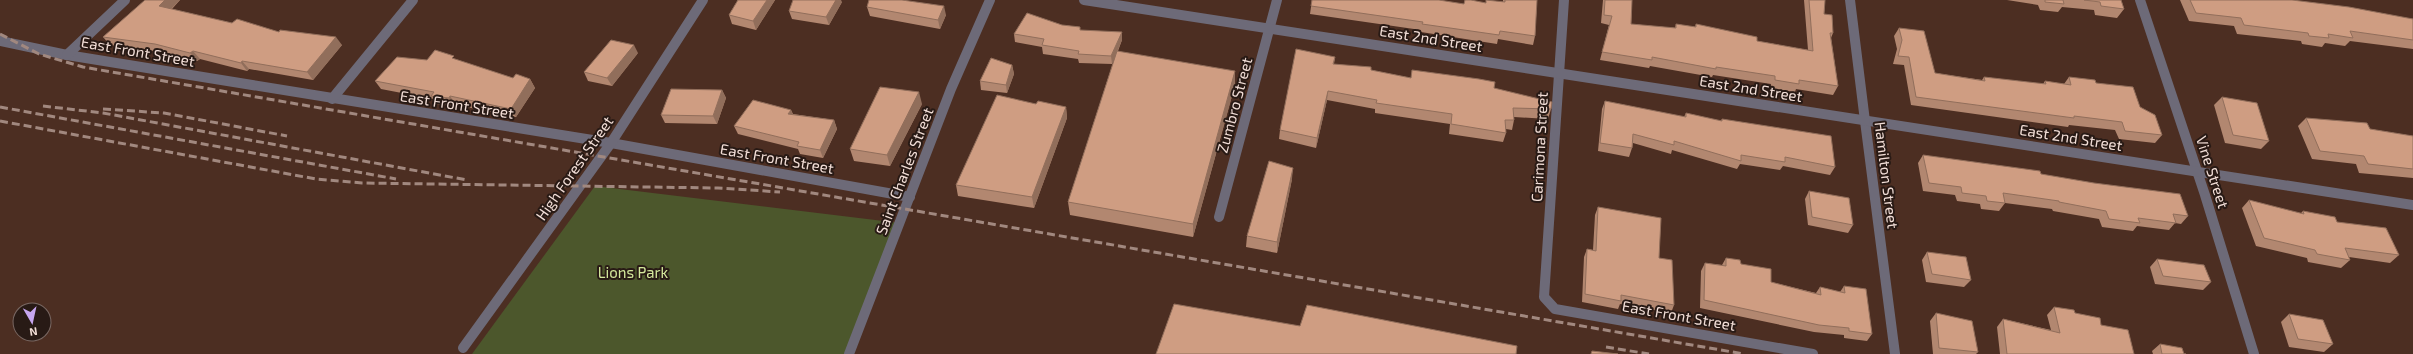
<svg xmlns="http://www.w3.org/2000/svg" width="2413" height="354" font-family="'Exo 2',sans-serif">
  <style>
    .green { fill: #4c572c }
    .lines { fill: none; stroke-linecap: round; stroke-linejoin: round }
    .minor { stroke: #6d6a78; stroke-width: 10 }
    .tertiary { stroke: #6d6a78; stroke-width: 10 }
    .rail { stroke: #a1887f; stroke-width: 3; stroke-dasharray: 8 4; stroke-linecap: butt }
    .wall { fill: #b28770 }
    .shaded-wall { fill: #916e5b }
    .building { fill: #cf9d82; stroke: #916e5b }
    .labels { text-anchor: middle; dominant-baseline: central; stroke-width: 4; stroke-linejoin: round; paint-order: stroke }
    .street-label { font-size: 15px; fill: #f2ded7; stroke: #281a15 }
    .park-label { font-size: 15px; fill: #d4e89c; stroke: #281a15 }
  </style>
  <rect width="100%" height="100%" fill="#4c2e22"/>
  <polygon class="green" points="595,186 900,223 849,354 472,354"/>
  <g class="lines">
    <g class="minor">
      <polyline points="1564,0 1544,297 1555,309 1813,354"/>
      <polyline points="2140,0 2205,195 2254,354"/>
      <polyline points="0,41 67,55 611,143 910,197"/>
      <polyline points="67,55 125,0"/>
      <polyline points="332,99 413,0"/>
      <polyline points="1865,121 1895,354"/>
      <polyline points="1219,217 1277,0"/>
      <polyline points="463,348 611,143 703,0"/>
      <polyline points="849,354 951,89 990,0"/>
    </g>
    <g class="tertiary">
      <polyline points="1084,0 2413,205"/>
      <polyline points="1850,0 1865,121"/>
    </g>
    <g class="rail">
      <polyline points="0,34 39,54 83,67 1744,354"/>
      <polyline points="43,106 103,113 467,180"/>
      <polyline points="0,107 396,179"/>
      <polyline points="103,109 164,113 287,136"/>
      <polyline points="0,121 316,179 362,183 718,188 780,192"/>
      <polyline points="1606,347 1649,354"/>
    </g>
  </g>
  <g class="wall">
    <polygon points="145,0 180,0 172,9 232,23 279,32 342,45 313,80 249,69 247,71 200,59 197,61 162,52 110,45 103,37"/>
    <polygon points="738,0 775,0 756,30 732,24 729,15"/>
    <polygon points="1312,0 1464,4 1465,0 1486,3 1503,2 1503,0 1537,0 1535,36 1533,45 1498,39 1497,44 1421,32 1421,30 1310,14"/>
    <polygon points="1603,0 1632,0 1631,24 1675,28 1676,24 1695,27 1696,24 1757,41 1808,50 1804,0 1825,0 1824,14 1833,33 1831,38 1838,86 1833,95 1796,89 1795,92 1771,88 1771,84 1713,75 1712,77 1650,66 1649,68 1600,60 1609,25 1601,23"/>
    <polygon points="2007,0 2121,0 2124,9 2117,18 2095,15 2094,10 2062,7 2058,12 2040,10 2038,5"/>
    <polygon points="2180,0 2292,0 2413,19 2413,49 2350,41 2345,46 2325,43 2322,47 2302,44 2301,41 2237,34 2234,26 2189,21"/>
    <polygon points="842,2 829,25 792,19 789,11"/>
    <polygon points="867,7 946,15 940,29 870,16"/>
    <polygon points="1062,25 1080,27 1080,30 1122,40 1118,51 1235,85 1193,237 1070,215 1068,202 1116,54 1112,64 1079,63 1078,59 1043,54 1042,47 1015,42 1014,34"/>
    <polygon points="1899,28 1935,73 1982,80 1984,77 2043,84 2045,81 2064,84 2069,77 2096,83 2140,107 2162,135 2155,143 2119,139 2115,130 2069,125 2068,127 1911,105 1904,65 1893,64 1897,49 1894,36"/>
    <polygon points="638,53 612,86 588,81 584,72"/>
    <polygon points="1335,57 1334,64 1371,70 1411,78 1494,88 1551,109 1548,119 1514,117 1514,120 1512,130 1506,129 1506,133 1503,142 1449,134 1450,124 1375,113 1375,109 1327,100 1316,148 1279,139 1280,130"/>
    <polygon points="427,60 457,60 513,78 530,79 535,88 516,117 456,105 454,107 436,104 433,99 381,89 375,81"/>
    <polygon points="1012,65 1014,74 1007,93 981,90 980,81"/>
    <polygon points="722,90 726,98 717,124 665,123 661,115"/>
    <polygon points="2222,97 2269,141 2261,149 2225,143 2214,105"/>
    <polygon points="1605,101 1684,117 1686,113 1721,121 1722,119 1835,167 1830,175 1783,166 1780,170 1740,164 1737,169 1672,150 1671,154 1633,143 1632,148 1629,157 1598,151 1602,109"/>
    <polygon points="922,104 890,166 854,161 850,149"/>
    <polygon points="1036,104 1066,107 1067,118 1034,208 958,196 956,185"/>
    <polygon points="791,110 793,114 834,120 837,129 823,158 800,154 798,149 738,134 734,126"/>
    <polygon points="2306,118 2370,129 2413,136 2413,178 2359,173 2356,164 2312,159 2298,126"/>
    <polygon points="1923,155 2041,174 2188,216 2181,224 2175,223 2169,230 2137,226 2133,231 2102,227 2099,219 2053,211 2052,209 2005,203 1999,211 1981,209 1980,204 1957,201 1955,195 1923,191 1918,163"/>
    <polygon points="1292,179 1277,253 1246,247 1247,236"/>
    <polygon points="1809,191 1853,225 1848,233 1808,225 1805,199"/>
    <polygon points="2249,200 2300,214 2303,211 2337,222 2399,255 2390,263 2349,257 2350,260 2341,268 2308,262 2307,258 2256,246 2242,208"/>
    <polygon points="1598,207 1659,258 1674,305 1671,313 1620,304 1618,309 1582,302 1584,257 1587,249 1593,250 1595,215"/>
    <polygon points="1927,252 1971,280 1964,287 1926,282 1922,260"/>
    <polygon points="1726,258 1741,264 1771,282 1816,293 1820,287 1840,292 1844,286 1872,334 1867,341 1844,338 1844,335 1814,332 1700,308 1701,271 1705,263 1722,265"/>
    <polygon points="2157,259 2211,282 2203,290 2155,284 2150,267"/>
    <polygon points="2054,307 2075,313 2101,325 2134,354 2000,354 1997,327 2003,319 2051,330 2047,315"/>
    <polygon points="1936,313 1978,352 1976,354 1933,354 1930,321"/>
    <polygon points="2289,314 2333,344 2324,352 2289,347 2281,322"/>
    <polygon points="2160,344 2184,354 2186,354 2153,354 2152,351"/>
  </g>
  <g class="shaded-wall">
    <polygon points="165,0 180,0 166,14 159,6"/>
    <polygon points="767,0 775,0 756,30 753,21"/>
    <polygon points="836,0 841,0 842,2 829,25 826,17"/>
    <polygon points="944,6 946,15 940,29 938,20"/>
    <polygon points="1122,32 1122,40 1112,64 1111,56"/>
    <polygon points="336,37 342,45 313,80 307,72"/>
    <polygon points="634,45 638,53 612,86 607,78"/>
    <polygon points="193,51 200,59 197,61 190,53"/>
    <polygon points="242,61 249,69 247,71 241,63"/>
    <polygon points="1012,65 1014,74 1007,93 1006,85"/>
    <polygon points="1235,71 1235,85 1193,237 1193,224"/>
    <polygon points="530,79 535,88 516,117 511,109"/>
    <polygon points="722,90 726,98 717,124 713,116"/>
    <polygon points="1328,91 1327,100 1316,148 1317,138"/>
    <polygon points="919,92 922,104 890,166 887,155"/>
    <polygon points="450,96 456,105 454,107 449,98"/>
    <polygon points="1066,107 1067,118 1034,208 1032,197"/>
    <polygon points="791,110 794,118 788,114"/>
    <polygon points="834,120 837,129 823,158 820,150"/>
    <polygon points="1293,168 1292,179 1277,253 1277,242"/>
  </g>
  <g class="building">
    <polygon points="145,0 165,0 159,6 232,23 237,19 279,32 280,30 336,37 307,72 242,61 241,63 193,51 190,53 155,44 103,37"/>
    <polygon points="738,0 767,0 753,21 729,15"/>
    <polygon points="793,0 836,0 826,17 789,11"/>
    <polygon points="869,0 902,0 944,6 938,20 867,7"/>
    <polygon points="1312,0 1439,0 1464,4 1465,0 1471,0 1486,3 1486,0 1505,2 1505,0 1537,0 1535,36 1500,31 1499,35 1422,24 1423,22 1311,6"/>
    <polygon points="1605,0 1632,0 1631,24 1676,28 1676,24 1696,27 1696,24 1757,37 1757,41 1813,51 1809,0 1825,0 1824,14 1832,15 1833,33 1830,33 1838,86 1799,80 1799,84 1775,80 1775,76 1716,67 1716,69 1652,57 1652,60 1602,52 1612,16 1604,15"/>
    <polygon points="2045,0 2063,0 2064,4 2045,2"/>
    <polygon points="2084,0 2121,0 2124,9 2101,6 2100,2"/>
    <polygon points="2190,0 2292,0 2349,7 2413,19 2413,40 2350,31 2353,38 2328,34 2329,38 2309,36 2308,33 2244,25 2241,18 2196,13"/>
    <polygon points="1027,13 1062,25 1080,27 1080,30 1122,32 1111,56 1078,54 1079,51 1042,45 1044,39 1014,34"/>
    <polygon points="1899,28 1924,31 1935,73 1985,81 1984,77 2046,84 2045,81 2071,85 2069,77 2095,80 2096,83 2133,87 2140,107 2155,115 2162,135 2125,131 2122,122 2074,116 2074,118 1916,97 1909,57 1898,56 1902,40"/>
    <polygon points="611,40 634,45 607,78 584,72"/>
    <polygon points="1296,49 1335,57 1333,64 1371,67 1371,70 1411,78 1412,70 1479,79 1495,82 1494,88 1552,102 1551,109 1513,108 1514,120 1505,120 1506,133 1451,124 1452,114 1376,103 1377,100 1328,91 1317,138 1280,130"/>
    <polygon points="435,50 454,56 452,58 513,78 516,74 530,79 511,109 450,96 449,98 431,96 434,92 375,81 397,57 427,60"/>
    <polygon points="1117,51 1235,71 1193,224 1068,202"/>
    <polygon points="991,58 1012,65 1006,85 980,81"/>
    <polygon points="880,87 919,92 887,155 850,149"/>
    <polygon points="671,89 722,90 713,116 661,115"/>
    <polygon points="997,95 1036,104 1038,101 1066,107 1032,197 956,185"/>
    <polygon points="2222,97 2257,103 2269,141 2233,135"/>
    <polygon points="753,100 791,110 788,114 834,120 820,150 797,146 799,142 734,126"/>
    <polygon points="1605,101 1686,117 1686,113 1722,121 1722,119 1831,136 1835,167 1785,157 1785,162 1741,155 1741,161 1674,141 1674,145 1633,134 1632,148 1600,143"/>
    <polygon points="2306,118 2367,123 2370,129 2413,136 2413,169 2368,164 2364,156 2320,151"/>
    <polygon points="1923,155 2040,171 2041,174 2094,183 2180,194 2188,216 2173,214 2176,223 2138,218 2140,223 2109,219 2106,211 2059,202 2059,201 2003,193 2005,203 1987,201 1986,196 1962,193 1961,187 1929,183"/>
    <polygon points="1269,161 1293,168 1277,242 1247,236"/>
    <polygon points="1809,191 1849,198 1853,225 1812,217"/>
    <polygon points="2249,200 2304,214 2303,211 2335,217 2337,222 2386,228 2399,255 2345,248 2350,260 2317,254 2315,250 2264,238"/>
    <polygon points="1598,207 1661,218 1659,258 1672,260 1674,305 1621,295 1621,301 1585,294 1587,249 1596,251"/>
    <polygon points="1927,252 1966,257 1971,280 1932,274"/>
    <polygon points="1726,258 1740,260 1741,264 1771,269 1771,282 1821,295 1820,287 1845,293 1844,286 1866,289 1872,334 1849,331 1849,328 1819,325 1704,300 1705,263 1726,266"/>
    <polygon points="2157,259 2204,265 2211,282 2163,276"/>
    <polygon points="1174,304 1300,326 1307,305 1517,346 1516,354 1156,354"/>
    <polygon points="2054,307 2074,310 2075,313 2100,318 2101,325 2128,330 2134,354 2007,354 2003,319 2060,333"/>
    <polygon points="1936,313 1972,321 1978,352 1939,348"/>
    <polygon points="2289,314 2323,320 2333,344 2298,339"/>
    <polygon points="2160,344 2182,348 2184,354 2186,354 2162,354"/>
    <polygon points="1592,351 1618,354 1591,354"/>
  </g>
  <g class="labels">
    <g class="street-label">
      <text transform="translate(1431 38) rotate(9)">East 2nd Street</text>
      <text transform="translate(138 51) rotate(10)">East Front Street</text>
      <text transform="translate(1751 88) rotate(9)">East 2nd Street</text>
      <text transform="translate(457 104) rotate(9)">East Front Street</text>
      <text transform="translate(1234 105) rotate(-75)">Zumbro Street</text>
      <text transform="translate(2071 137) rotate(9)">East 2nd Street</text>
      <text transform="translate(1539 147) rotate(-87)">Carimona Street</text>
      <text transform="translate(777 158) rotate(10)">East Front Street</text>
      <text transform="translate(574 168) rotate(-55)">High Forest Street</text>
      <text transform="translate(904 171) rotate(-69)">Saint Charles Street</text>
      <text transform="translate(2213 172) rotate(72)">Vine Street</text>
      <text transform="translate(1887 175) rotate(83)">Hamilton Street</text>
      <text transform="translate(1679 315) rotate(10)">East Front Street</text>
    </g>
    <g class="park-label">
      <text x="633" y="272">Lions Park</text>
    </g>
  </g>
  <g transform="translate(32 322) rotate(171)"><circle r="19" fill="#281a15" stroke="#796863"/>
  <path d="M0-3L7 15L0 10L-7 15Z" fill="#c7a6ef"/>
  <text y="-6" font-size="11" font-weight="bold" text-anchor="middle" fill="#f2ded7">N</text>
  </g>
</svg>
